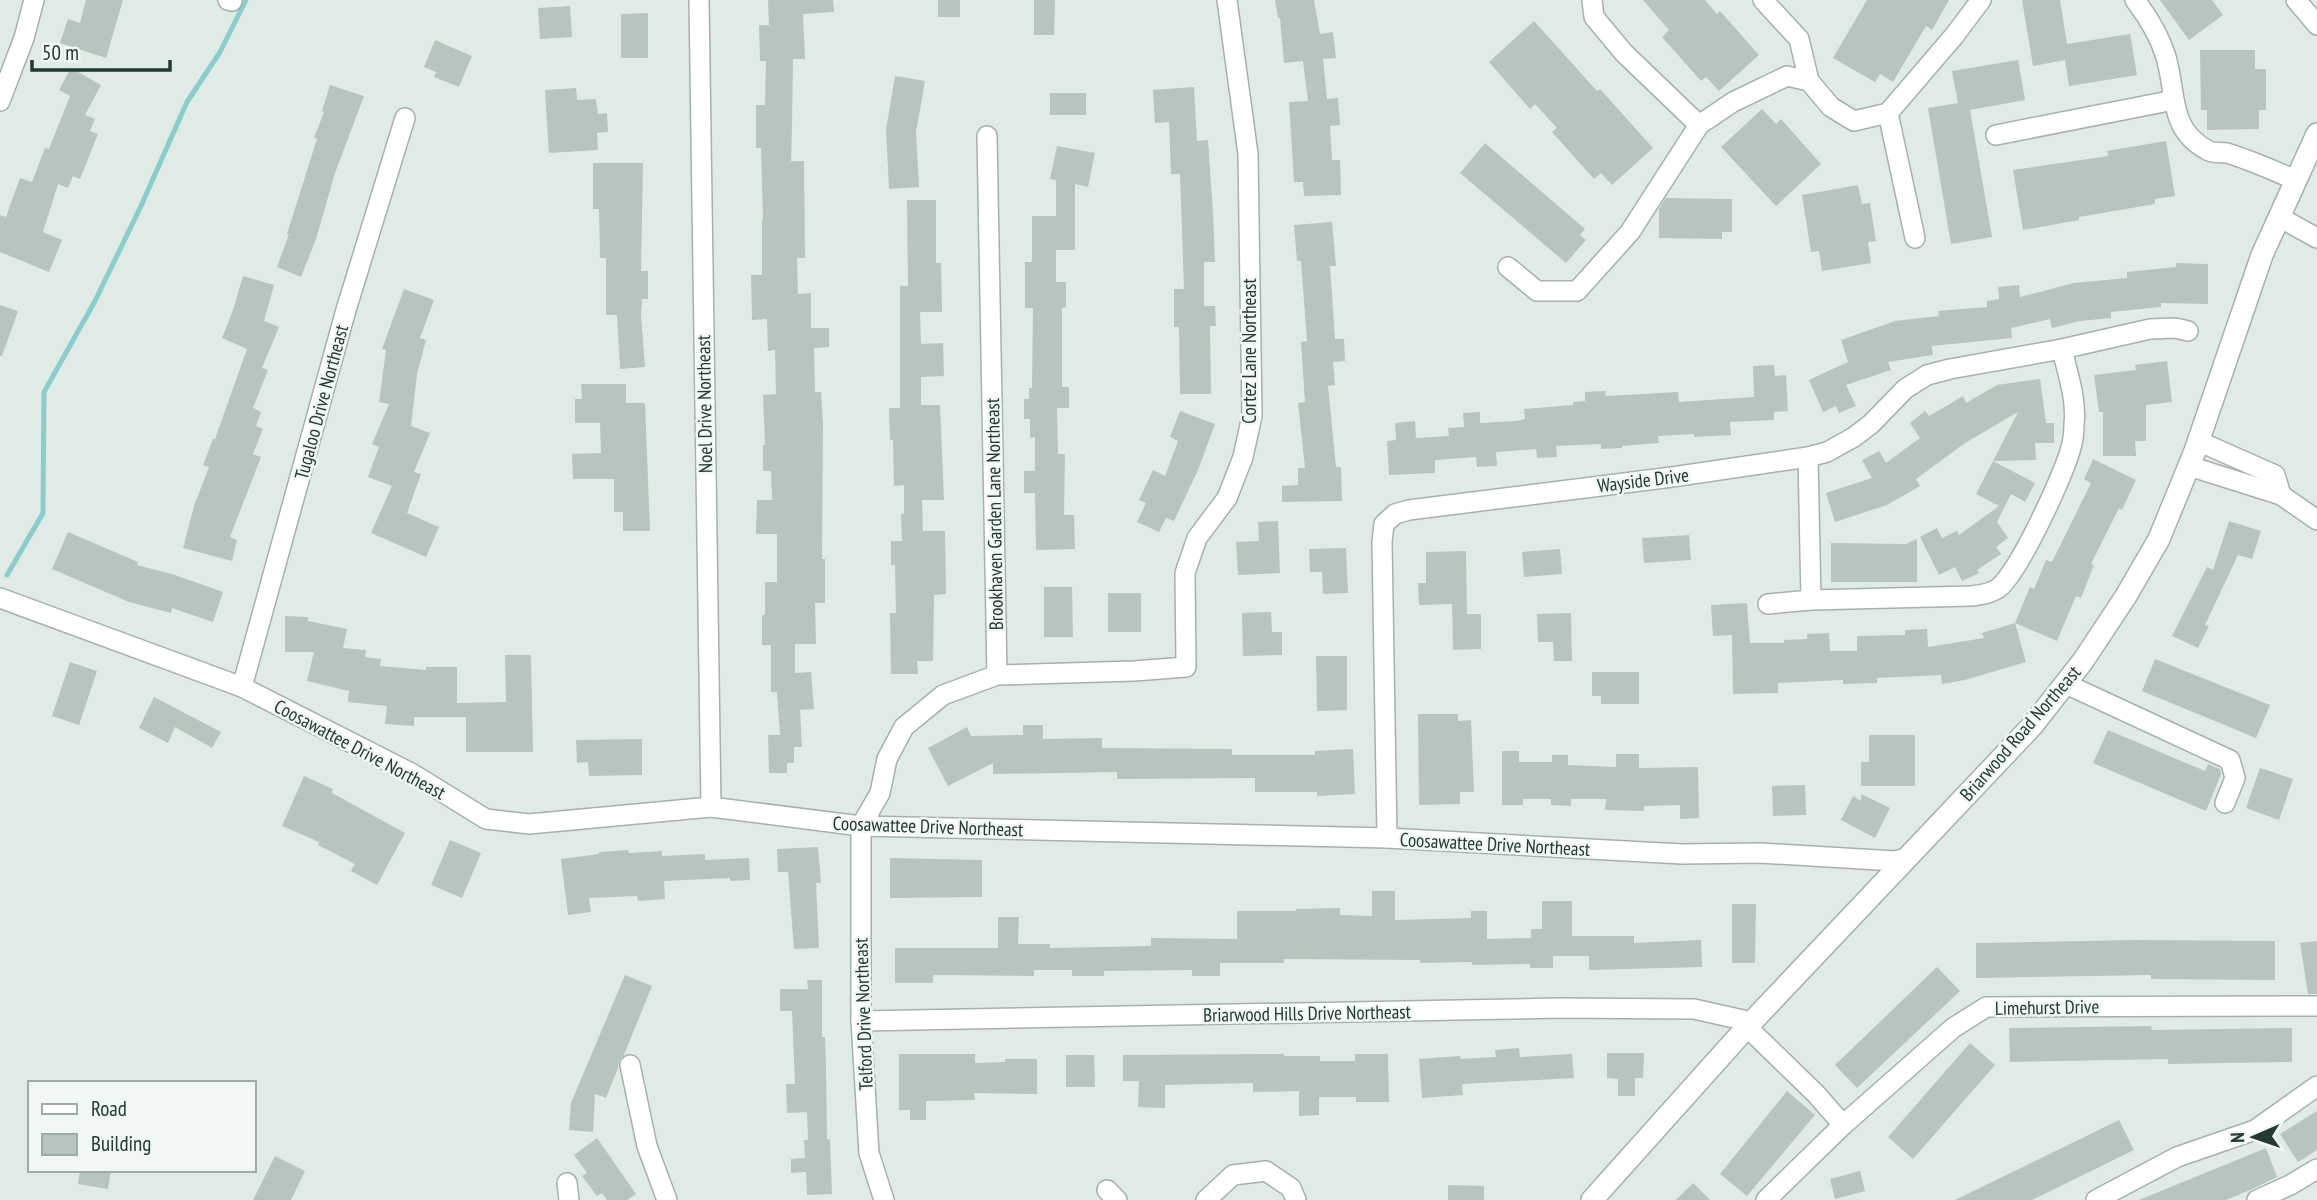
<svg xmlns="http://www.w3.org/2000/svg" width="2317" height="1200" font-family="'PT Sans Narrow',sans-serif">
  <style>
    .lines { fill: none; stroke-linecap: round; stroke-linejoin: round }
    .stream { stroke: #8dcccc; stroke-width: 5 }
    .building { fill: #b7c5be }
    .minor-casing { stroke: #a4b2ab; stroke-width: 22 }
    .tertiary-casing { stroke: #a4b2ab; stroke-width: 24 }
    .minor { stroke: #fff; stroke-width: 19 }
    .tertiary { stroke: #fff; stroke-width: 21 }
    .labels { text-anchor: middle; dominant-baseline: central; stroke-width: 5; stroke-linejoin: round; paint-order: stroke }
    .street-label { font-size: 19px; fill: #233a30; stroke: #f1f7f4 }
  </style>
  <rect width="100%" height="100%" fill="#e1ebe5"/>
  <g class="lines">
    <polyline class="stream" points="7,575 43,513 44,392 95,301 141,206 187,102 220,52 246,0"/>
  </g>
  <g class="building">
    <polygon points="86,0 123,0 106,58 60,43 68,19 80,23"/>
    <polygon points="768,0 833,0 834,12 803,14 805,59 793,59 792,128 791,161 804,161 805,258 797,258 798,294 811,293 811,328 829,328 829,347 814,348 815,392 821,392 823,423 822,559 825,559 825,603 815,603 816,644 795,644 795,673 811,672 814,709 800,710 802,747 794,747 794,763 787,763 787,773 769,773 768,735 780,735 777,692 771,692 771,645 762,645 762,615 765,615 765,582 777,582 777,534 756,534 757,500 772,500 771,471 763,471 763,445 765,445 763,395 776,394 775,350 768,351 767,319 752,320 751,275 762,275 762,219 763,219 761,148 756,148 756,105 765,105 766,61 760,61 759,25 769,25"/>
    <rect x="938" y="0" width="22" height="17"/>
    <polygon points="1034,0 1055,0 1054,35 1034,35"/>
    <polygon points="1275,0 1314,0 1320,34 1333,32 1336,58 1323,59 1327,99 1338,98 1340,125 1330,126 1332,160 1340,160 1341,195 1304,196 1303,182 1294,182 1289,102 1308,101 1303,61 1284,63 1280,18 1278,18"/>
    <polygon points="1643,0 1705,0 1717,14 1720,11 1759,55 1719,91 1706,77 1701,81 1662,37 1669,30"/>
    <polygon points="1867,0 1949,0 1932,30 1926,26 1893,82 1880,74 1875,82 1833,58"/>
    <polygon points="2022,0 2060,0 2067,44 2130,34 2137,75 2069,86 2065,60 2033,66"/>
    <polygon points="2160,0 2212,0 2223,15 2189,40"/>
    <polygon points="570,6 572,37 540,39 538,8"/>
    <polygon points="648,13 648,58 621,58 621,14"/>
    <polygon points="1534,21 1597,91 1600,89 1653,148 1612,185 1601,173 1594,179 1552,132 1557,128 1535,104 1530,109 1489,62"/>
    <polygon points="435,40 472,56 459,87 434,77 436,72 424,67"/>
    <polygon points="2200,50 2255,50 2255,69 2266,69 2266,110 2259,110 2259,129 2207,130 2207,110 2201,110"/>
    <polygon points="2018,60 2025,100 1970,110 1992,237 1951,244 1928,108 1958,103 1952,71"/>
    <polygon points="71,68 101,85 85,115 95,119 90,131 98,134 80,179 73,176 68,188 58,184 43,232 62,240 49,272 0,252 0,215 6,217 20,178 32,182 45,148 49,149 70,96 59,90"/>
    <polygon points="895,76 925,81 916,132 919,187 889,189 886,130"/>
    <polygon points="330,85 364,96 335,173 316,239 301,277 277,267 289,234 287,234 317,139 314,138 324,112 322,111"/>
    <polygon points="1194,87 1197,141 1208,140 1213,214 1215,262 1204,262 1204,306 1215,306 1216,326 1210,326 1211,394 1180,394 1179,327 1174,327 1174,289 1184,289 1180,174 1171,174 1169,122 1155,123 1153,90"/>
    <polygon points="576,88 577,100 596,99 598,114 607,113 608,132 597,133 598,150 549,153 545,90"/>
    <rect x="1050" y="93" width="36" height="22"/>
    <polygon points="1762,109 1776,124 1781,119 1821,164 1776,206 1721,147"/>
    <polygon points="2166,141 2175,196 2155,199 2155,204 2079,217 2079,220 2023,230 2013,170 2108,156 2107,151"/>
    <polygon points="1485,143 1585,229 1580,235 1586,240 1566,263 1460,173"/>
    <polygon points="1057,146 1095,153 1088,187 1075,184 1075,250 1056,250 1056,282 1066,282 1066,307 1062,308 1062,387 1069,387 1069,408 1057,408 1058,454 1065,454 1064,515 1074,515 1075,549 1036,550 1035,493 1024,493 1024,471 1035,471 1035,437 1030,438 1030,419 1024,419 1024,399 1029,399 1029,388 1032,388 1033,308 1025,308 1025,262 1032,262 1032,216 1056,216 1056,180 1050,179"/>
    <polygon points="593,163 643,163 641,271 648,271 648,299 642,299 641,315 645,367 620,369 617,315 606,315 606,258 600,258 599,209 593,209"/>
    <polygon points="1858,185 1862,204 1870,203 1876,241 1868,242 1871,263 1822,271 1819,251 1811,252 1802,195"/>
    <polygon points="1666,198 1732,199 1732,232 1722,232 1722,239 1659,238 1659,209"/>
    <polygon points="907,200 936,200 936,263 941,263 942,312 920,312 921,344 943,343 944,376 921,377 921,405 940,405 944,500 922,500 923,531 945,531 946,594 934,595 933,661 917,661 918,674 891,674 890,613 896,613 895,565 891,565 891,541 902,541 901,514 904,514 904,485 894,486 893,440 890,440 889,408 900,408 900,286 908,286"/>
    <polygon points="1332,222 1336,266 1330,266 1335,339 1344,339 1345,361 1333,362 1335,385 1328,386 1336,467 1341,467 1342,501 1282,502 1282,486 1298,485 1298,468 1305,468 1298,403 1305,402 1301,342 1307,341 1301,261 1297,261 1294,225"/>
    <polygon points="2176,263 2208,264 2208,304 2161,303 2161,307 2111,312 2111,318 2080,321 2052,328 2050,319 2011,328 2012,338 1932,346 1933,355 1888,362 1891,370 1846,385 1856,406 1839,413 1836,406 1823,412 1809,380 1848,362 1841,340 1895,321 1939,316 1938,311 1987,307 1987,301 1999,299 1998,287 2019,285 2020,297 2074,283 2127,278 2127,272 2176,267"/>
    <polygon points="243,276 274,285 264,321 279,327 262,368 268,370 253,408 261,412 256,426 263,429 253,454 261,457 230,537 237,540 232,561 183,548 194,506 209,467 203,465 213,439 215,439 247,349 222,338 233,310"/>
    <polygon points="404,289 434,300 420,338 426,340 417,374 411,426 430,433 414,472 421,474 407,513 439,527 426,557 371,533 392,486 368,477 379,447 372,444 389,404 379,402 386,350 382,349"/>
    <polygon points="0,305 18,311 2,356 0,356"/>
    <polygon points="2167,361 2172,402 2146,405 2146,441 2135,441 2136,456 2103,456 2103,412 2099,412 2094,375 2136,370 2135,365"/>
    <polygon points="1774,365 1775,376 1786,375 1788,411 1774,412 1774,420 1730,422 1731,435 1694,437 1694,434 1658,436 1659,443 1622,446 1622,448 1601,449 1601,444 1556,446 1557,457 1537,458 1536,449 1496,452 1497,466 1477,467 1476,457 1435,460 1435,473 1389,475 1387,441 1396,440 1395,423 1415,421 1416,438 1449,436 1448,428 1464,427 1463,413 1480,412 1480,423 1516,421 1525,419 1524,409 1573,405 1573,402 1585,401 1585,392 1605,391 1606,396 1678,392 1679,402 1754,397 1753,366"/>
    <polygon points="2040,379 2046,423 2054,423 2054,443 2035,443 2036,460 1993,461 2018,412 1965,443 1916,479 1920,486 1887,505 1835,522 1826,493 1872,478 1862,460 1879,451 1886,463 1920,438 1910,423 1925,411 1929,416 1963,396 1966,403 1997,385"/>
    <polygon points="581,384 626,384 626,403 645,403 650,531 623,531 623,512 614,512 614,479 573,479 572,454 601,453 600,423 575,423 575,399 582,399"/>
    <polygon points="1180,411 1215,424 1198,470 1174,521 1166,518 1159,532 1137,522 1146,503 1139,500 1153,470 1165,476 1178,441 1170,437"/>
    <polygon points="2093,459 2136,480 2122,510 2119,508 2091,564 2094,565 2081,598 2076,596 2057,641 2015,623 2030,587 2034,589 2046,560 2052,562 2091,483 2084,479"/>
    <polygon points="1993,461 2035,483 2025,502 2011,494 1997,522 2008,538 1996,547 2001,554 1977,570 1979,573 1962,581 1955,567 1939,575 1920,537 1937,528 1942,538 1957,531 1959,535 1999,506 1976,494"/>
    <polygon points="1278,521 1280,573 1238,575 1236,542 1259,541 1258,522"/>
    <polygon points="2229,521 2261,531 2252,559 2238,555 2205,625 2209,626 2198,648 2172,636 2207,567 2213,570"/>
    <polygon points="68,532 138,562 137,565 175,575 223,592 213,622 172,608 171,613 129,602 52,569"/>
    <polygon points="1689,535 1691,560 1644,563 1642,538"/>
    <polygon points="1917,539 1917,582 1831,582 1831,543 1906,544"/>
    <polygon points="1346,548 1348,593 1323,594 1322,572 1310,572 1309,549"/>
    <polygon points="1560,549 1562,574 1524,577 1522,552"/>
    <polygon points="1466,551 1467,614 1481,614 1481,649 1453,650 1452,604 1419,605 1418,583 1426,583 1426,552"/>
    <polygon points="1044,587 1072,587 1073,637 1044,637"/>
    <rect x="1108" y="593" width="33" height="39"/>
    <polygon points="1747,603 1750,643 1784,643 1784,640 1807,639 1807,634 1829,633 1830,651 1857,651 1857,636 1905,635 1905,630 1927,629 1928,647 1984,638 1982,633 2015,623 2026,662 1965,680 1942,684 1941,675 1877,678 1877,683 1843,684 1843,680 1778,683 1778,693 1733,694 1732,635 1713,636 1711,605"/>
    <polygon points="1271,612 1272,632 1282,632 1282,655 1243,656 1242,613"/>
    <polygon points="1571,613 1572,661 1554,661 1553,642 1538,642 1537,614"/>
    <polygon points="285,616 308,617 308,621 347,629 343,648 366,650 365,657 381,659 380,666 426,670 426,667 457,667 457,703 506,702 505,655 531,655 533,752 466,752 466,717 414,717 414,726 385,724 387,706 348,702 349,691 307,681 314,652 285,652"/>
    <polygon points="1316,656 1347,656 1347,710 1317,711"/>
    <polygon points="2155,659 2270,705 2256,738 2142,691"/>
    <polygon points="70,662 97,671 79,725 52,716"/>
    <polygon points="1592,672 1639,672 1639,704 1601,704 1601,696 1592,696"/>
    <polygon points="154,697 221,732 212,748 175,727 168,743 139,728"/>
    <polygon points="1418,714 1458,714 1458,721 1471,720 1474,792 1460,792 1460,804 1419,805"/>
    <polygon points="1023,725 1043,725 1043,739 1102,738 1102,748 1232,749 1232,755 1315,755 1315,751 1353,749 1355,794 1317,796 1317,792 1255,792 1255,778 1117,779 1117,772 993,774 993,763 948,786 928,748 967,727 971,736 1023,735"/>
    <polygon points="2108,730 2205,771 2208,764 2220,769 2221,774 2206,811 2093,763"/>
    <polygon points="1869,735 1915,735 1915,786 1861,786 1861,762 1869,762"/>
    <polygon points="642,739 642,775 589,776 588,762 577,763 576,740"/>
    <polygon points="1502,751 1519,751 1519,762 1552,762 1552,755 1568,755 1568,765 1616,767 1616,754 1639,754 1639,768 1698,767 1699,818 1680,819 1680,805 1644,806 1644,811 1605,810 1606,799 1571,799 1571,806 1551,805 1551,799 1523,799 1523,805 1502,805"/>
    <polygon points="2260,768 2293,779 2279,820 2246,808"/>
    <polygon points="304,776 333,789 332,793 405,833 377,885 351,871 355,864 318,845 319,842 282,826"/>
    <polygon points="1805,785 1806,815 1773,816 1772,786"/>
    <polygon points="1861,794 1890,808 1875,838 1841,820 1853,796 1861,801"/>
    <polygon points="450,840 481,853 462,898 431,885"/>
    <polygon points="818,847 821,883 816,883 819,948 794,949 788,872 778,872 777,849"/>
    <polygon points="628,850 629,853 662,851 662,856 705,854 705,860 749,858 750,880 730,881 730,878 664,881 665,899 638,901 637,896 589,898 591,912 568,915 561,859 599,854 599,852"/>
    <polygon points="890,858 982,860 982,897 890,898"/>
    <polygon points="1372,891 1395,891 1395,920 1471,918 1471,911 1487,911 1487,939 1531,938 1531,929 1542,929 1542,901 1572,901 1572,936 1634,936 1634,943 1701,940 1702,967 1589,970 1589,956 1553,956 1553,968 1530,968 1530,964 1472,965 1472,962 1420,963 1420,960 1284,959 1284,963 1220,963 1220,976 1192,976 1192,970 1104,971 1104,976 1072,976 1072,970 1034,970 1034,976 933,975 933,983 895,983 895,948 998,948 998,917 1019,917 1018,944 1050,944 1050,948 1151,946 1151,938 1237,939 1237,911 1296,911 1296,909 1340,908 1340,915 1372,916"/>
    <polygon points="1732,904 1756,904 1755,963 1732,963"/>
    <polygon points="2136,940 2275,941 2275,980 2151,979 2151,975 1976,978 1976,943"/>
    <polygon points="2317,941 2317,994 2308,994 2300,943"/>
    <polygon points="1937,967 1960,991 1857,1088 1835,1065"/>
    <polygon points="625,975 652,986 624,1055 619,1061 618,1068 606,1098 595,1094 593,1132 569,1130 571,1103"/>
    <polygon points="807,980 822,980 822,1037 825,1037 826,1065 827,1139 830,1139 832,1194 807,1195 806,1172 791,1173 791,1159 805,1158 804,1140 808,1140 807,1112 787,1113 786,1084 795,1084 792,1011 780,1011 780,989 808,989"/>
    <polygon points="2151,1026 2152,1030 2292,1028 2292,1062 2168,1064 2168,1059 2010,1062 2009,1028"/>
    <polygon points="1970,1043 1995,1065 1913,1159 1888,1137"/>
    <polygon points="1519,1048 1520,1057 1572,1054 1574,1078 1462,1084 1463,1095 1422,1098 1419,1059 1460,1056 1461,1059 1496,1057 1495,1050"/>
    <polygon points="1607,1053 1644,1053 1643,1078 1635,1078 1635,1096 1618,1096 1618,1079 1607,1078"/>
    <polygon points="899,1054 975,1054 975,1063 1005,1062 1005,1059 1037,1059 1037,1094 974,1093 975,1100 926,1101 926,1120 910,1120 910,1110 899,1110"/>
    <polygon points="1284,1054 1284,1056 1320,1056 1320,1061 1355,1061 1355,1054 1388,1054 1389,1102 1356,1102 1356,1097 1319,1097 1319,1115 1299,1116 1299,1091 1253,1092 1253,1083 1165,1085 1165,1108 1138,1107 1139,1081 1123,1081 1123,1055"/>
    <polygon points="1066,1055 1094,1055 1095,1087 1066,1087"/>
    <polygon points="1787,1091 1815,1115 1747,1196 1720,1174"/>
    <polygon points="2317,1111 2317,1150 2298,1162 2280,1134"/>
    <polygon points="2119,1120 2134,1150 2032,1200 1955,1200"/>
    <polygon points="597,1138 636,1194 627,1200 607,1200 602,1193 597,1196 582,1176 587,1173 574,1155"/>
    <polygon points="2266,1148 2277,1177 2250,1190 2226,1200 2139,1200"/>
    <polygon points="275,1156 305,1171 291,1200 253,1200"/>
    <polygon points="80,1170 111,1170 108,1189 78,1184"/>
    <polygon points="1860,1171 1865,1191 1835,1199 1830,1179"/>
    <polygon points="1693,1183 1710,1200 1676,1200"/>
    <polygon points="1448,1185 1484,1186 1484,1200 1448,1200"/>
  </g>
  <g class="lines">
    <defs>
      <g id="minor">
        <polyline points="228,0 232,1"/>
        <polyline points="699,0 711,807"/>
        <polyline points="1592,0 1594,17 1624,53 1699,125"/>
        <polyline points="1763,0 1799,39 1809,81"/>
        <path d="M2135,0C2148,17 2160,37 2166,57C2177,95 2168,130 2209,151C2216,154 2223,151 2230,154C2253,161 2274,171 2296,180"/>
        <polyline points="2296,0 2317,25"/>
        <polyline points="0,101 24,38 34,0"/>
        <polyline points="1888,113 1915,238"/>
        <polyline points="1996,135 2174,100"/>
        <polyline points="987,136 997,675"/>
        <polyline points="2279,217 2317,238"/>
        <polyline points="1508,267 1537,291 1577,291 1630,232 1699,125 1733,102 1787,76 1809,81 1831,107 1854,121 1888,113 1954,36 1981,0"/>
        <polyline points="2198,441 2275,475 2281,495"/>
        <polyline points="1808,457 1811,600"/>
        <polyline points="2189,466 2281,495 2317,520"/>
        <polyline points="0,598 242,687 413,774 486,819 529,824 711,807 861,826 1387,838 1682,854 1760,853 1895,861 1907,858"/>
        <path d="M1768,604L1811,600L1971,596C1980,595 1989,594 1997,589C2017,577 2063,476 2070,451C2073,442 2074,432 2074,424C2077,399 2067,372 2062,349"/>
        <polyline points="2066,684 2230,760 2235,778 2225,803"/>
        <polyline points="242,687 346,310 405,118"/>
        <polyline points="1387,838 1382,542 1384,524 1395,514 1409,510 1672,477 1808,457 1827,452 1854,437 1871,424 1905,389 1927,375 1950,369 2062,349 2150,329 2175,328 2188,331"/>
        <polyline points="861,1021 1560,1008 1694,1009 1743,1020 1747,1027 1817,1095 1843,1125"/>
        <polyline points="630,1065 647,1146 667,1200"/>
        <polyline points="567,1183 569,1200"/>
        <polyline points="1107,1190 1117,1200"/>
        <polyline points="884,1200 869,1153 861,1021 861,826 880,793 887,759 904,727 943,695 997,675 1134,671 1186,667 1185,573 1197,538 1227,498 1243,457 1252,416 1248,154 1227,0"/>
        <polyline points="1206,1200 1233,1175 1266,1171 1291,1188 1296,1200"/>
        <polyline points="1766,1200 1843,1125 1953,1028 1986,1007 2317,1006"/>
        <polyline points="2096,1200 2177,1157 2255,1130 2317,1086"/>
        <polyline points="2257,1200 2290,1185 2317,1169"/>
      </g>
      <polyline id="tertiary" points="1592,1200 1747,1027 2032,726 2083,661 2126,596 2159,539 2195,451 2262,255 2317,134"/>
    </defs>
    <use href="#minor" class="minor-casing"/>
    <use href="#tertiary" class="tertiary-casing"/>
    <use href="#minor" class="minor"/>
    <use href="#tertiary" class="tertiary"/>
  </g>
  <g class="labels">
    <g class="street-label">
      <text transform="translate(1249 351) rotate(-90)">Cortez Lane Northeast</text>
      <text transform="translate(321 402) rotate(-75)">Tugaloo Drive Northeast</text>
      <text transform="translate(704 404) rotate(-91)">Noel Drive Northeast</text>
      <text transform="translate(1643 480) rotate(-7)">Wayside Drive</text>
      <text transform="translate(994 514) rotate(-91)">Brookhaven Garden Lane Northeast</text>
      <text transform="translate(2020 733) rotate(-49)">Briarwood Road Northeast</text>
      <text transform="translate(360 749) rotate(28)">Coosawattee Drive Northeast</text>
      <text transform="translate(928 826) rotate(2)">Coosawattee Drive Northeast</text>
      <text transform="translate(1495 844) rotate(3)">Coosawattee Drive Northeast</text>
      <text transform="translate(2047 1007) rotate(-1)">Limehurst Drive</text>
      <text transform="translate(1307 1013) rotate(-1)">Briarwood Hills Drive Northeast</text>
      <text transform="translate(863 1014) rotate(-92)">Telford Drive Northeast</text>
    </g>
  </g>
  <rect x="28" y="1081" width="228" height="91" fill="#f1f7f4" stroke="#9faba6" stroke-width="2"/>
  <rect x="42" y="1104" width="35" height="10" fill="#ffffff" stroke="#9faba6" stroke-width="2"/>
  <text x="91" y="1116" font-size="21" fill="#233a30">Road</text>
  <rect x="42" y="1134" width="35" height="21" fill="#b7c5be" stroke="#9faba6" stroke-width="2"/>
  <text x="91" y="1151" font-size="21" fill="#233a30">Building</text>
  <g transform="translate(2254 1137) rotate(268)" stroke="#f1f7f4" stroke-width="5" paint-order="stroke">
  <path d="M0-5L12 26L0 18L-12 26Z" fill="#233a30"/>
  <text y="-10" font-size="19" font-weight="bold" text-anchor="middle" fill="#233a30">N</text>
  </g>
  <path d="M32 60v10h138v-10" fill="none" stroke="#233a30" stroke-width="3.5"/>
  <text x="42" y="60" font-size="21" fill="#233a30" stroke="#f1f7f4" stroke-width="5" paint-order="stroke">50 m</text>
</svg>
